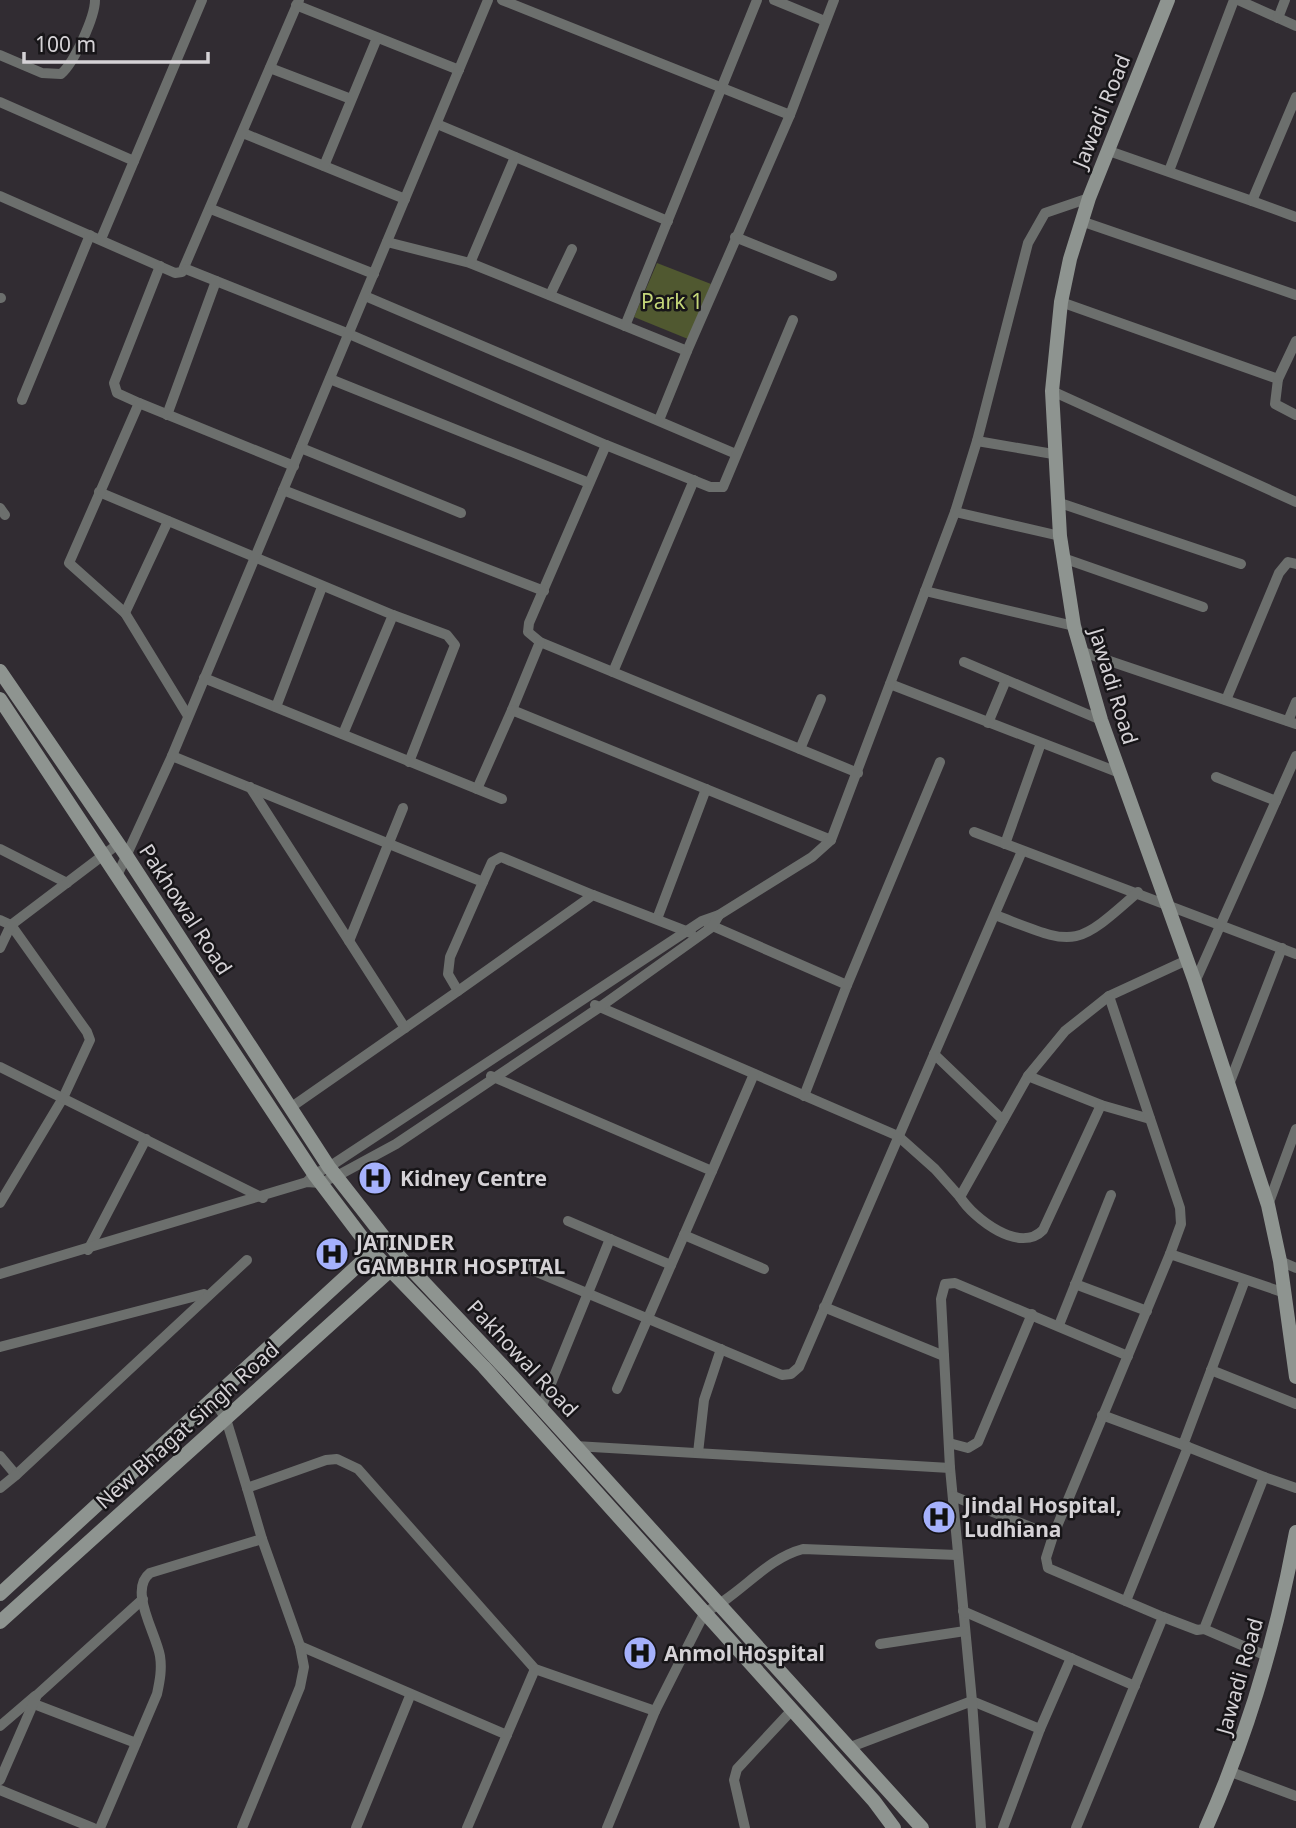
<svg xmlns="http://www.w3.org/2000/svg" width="1296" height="1828" font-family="'Noto Sans',sans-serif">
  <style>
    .green { fill: #505830 }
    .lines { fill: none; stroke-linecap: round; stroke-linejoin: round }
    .street { stroke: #6c6f6d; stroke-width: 10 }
    .secondary { stroke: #8e9490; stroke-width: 14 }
    .labels { text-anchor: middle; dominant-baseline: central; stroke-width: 5; stroke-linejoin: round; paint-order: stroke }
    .street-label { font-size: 21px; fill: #d5d2d6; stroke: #171518 }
    .park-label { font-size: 21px; fill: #c4d679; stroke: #171518 }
    .poi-label { font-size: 21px; font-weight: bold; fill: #d5d2d6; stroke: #171518; text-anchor: start }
  </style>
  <rect width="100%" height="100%" fill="#312c32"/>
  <polygon class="green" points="657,263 711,284 688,339 634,317"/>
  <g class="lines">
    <g class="street">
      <polyline points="502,0 790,115"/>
      <polyline points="774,0 825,21"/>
      <polyline points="1238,0 1296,26"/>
      <polyline points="296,5 459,70"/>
      <polyline points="1278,18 1285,0"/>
      <path d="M0,55L42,73L61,74C74,63 95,17 95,0"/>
      <polyline points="270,68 351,99"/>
      <polyline points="0,102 134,161"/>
      <polyline points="437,124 668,221"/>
      <polyline points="243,133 405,199"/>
      <polyline points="1109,151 1252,201 1296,97"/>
      <polyline points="324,166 377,38"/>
      <polyline points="1169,171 1234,0"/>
      <polyline points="0,196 175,273 182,272 299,0"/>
      <polyline points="1252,201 1296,217"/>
      <polyline points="211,209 374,274"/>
      <polyline points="1081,221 1296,295"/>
      <polyline points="735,237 832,276"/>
      <polyline points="101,239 202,0"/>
      <polyline points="387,242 470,263 687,351 790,115 834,0"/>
      <polyline points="470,263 515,157"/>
      <polyline points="186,269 349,334 606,445"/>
      <polyline points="550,295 572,249"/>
      <polyline points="365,296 736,454"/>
      <polyline points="0,298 1,298"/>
      <polyline points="1061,302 1278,379 1275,404 1296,415"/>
      <polyline points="793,320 723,487 710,487 606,445 529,623 528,632 540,642 858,773"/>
      <polyline points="625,326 757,0"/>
      <polyline points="330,379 589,483"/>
      <polyline points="1278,379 1296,341"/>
      <polyline points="1052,391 1296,502"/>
      <polyline points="22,400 90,235"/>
      <polyline points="139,403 117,393 114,383 160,266"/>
      <polyline points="167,415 216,281"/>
      <polyline points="659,420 687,351"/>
      <polyline points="977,441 1053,454"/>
      <polyline points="301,448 461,513"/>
      <polyline points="283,490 544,591"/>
      <polyline points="99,492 393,615 343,734"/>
      <polyline points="1057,502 1241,564"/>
      <polyline points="0,508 5,515"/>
      <polyline points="955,512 1060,536"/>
      <polyline points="1063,558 1203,607"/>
      <polyline points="925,591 1074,626"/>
      <polyline points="125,613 168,521"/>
      <polyline points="393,615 447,635 455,645 409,762"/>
      <polyline points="1080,651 1296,724"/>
      <polyline points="964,662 1101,720"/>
      <polyline points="613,672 694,480"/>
      <polyline points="204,678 502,799"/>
      <polyline points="890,684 1120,773"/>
      <polyline points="1226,700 1279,573 1288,562 1296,564"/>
      <polyline points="276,707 322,587"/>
      <polyline points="512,710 540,642"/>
      <polyline points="188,716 125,613 69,563 139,403 294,466"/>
      <polyline points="1288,721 1296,702"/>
      <polyline points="988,723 1006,680"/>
      <polyline points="800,749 821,699"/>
      <polyline points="172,756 483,882 450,957 448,974 458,991 290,1108"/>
      <polyline points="1216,777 1276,801"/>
      <polyline points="250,787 405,1028"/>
      <polyline points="477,789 512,710 831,840"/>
      <polyline points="974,832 1296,954"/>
      <polyline points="1005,844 1041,743"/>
      <polyline points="0,849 67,883"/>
      <polyline points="117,876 172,756 488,0"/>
      <polyline points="483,882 492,862 501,857 593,895"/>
      <path d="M995,915C1075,945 1072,951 1138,892"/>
      <polyline points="657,919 706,789"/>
      <polyline points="0,920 11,925 87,1032 90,1040 63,1098 0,1203"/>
      <polyline points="708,924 847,985 804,1096"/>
      <polyline points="349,941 403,808"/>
      <polyline points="0,948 11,925 118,844"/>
      <polyline points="1195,982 1296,756"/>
      <polyline points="847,985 940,762"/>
      <polyline points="458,991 593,895 691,933"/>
      <polyline points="595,1005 898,1136 935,1169 960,1197 1028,1076 1101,1105 1150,1119"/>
      <polyline points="934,1054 1003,1120"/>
      <polyline points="0,1067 263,1198"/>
      <polyline points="491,1076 712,1171 617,1389"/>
      <polyline points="1028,1076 1065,1031 1109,996"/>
      <polyline points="1228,1087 1282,948"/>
      <polyline points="712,1171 754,1074"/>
      <polyline points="307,1182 314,1174 329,1167 702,921 719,915 812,857 831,840 955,512 977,441 1028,243 1045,213 1089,198"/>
      <path d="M960,1197C974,1219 1020,1254 1043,1230L1101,1105"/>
      <polyline points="1268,1205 1296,1129"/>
      <polyline points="568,1221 671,1265"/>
      <polyline points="684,1235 764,1269"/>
      <polyline points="88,1250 146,1139"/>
      <polyline points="1170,1254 1181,1224 1180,1208 1109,996 1187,960"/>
      <polyline points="1280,1261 1296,1268"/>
      <polyline points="520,1265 782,1375 791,1374 799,1367 1022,851"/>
      <polyline points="0,1274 307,1182 320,1183 337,1176 396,1144 600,1007 712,927 719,915"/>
      <polyline points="1075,1284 1147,1311"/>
      <polyline points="824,1307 944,1356"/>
      <polyline points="1059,1325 1111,1195"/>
      <polyline points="0,1347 204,1294"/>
      <polyline points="1211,1370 1296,1404"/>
      <polyline points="213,1399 226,1419 247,1488"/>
      <polyline points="541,1408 610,1239"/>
      <polyline points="1102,1415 1183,1445 1245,1280"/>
      <polyline points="949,1443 968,1448 978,1442 1032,1314"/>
      <polyline points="575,1446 950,1468 972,1701 1040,1729 1003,1828"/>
      <polyline points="698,1453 704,1400 721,1349"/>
      <polyline points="0,1456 16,1475 247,1260"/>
      <polyline points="950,1468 941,1299 945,1284 955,1283 1128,1356"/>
      <polyline points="1264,1477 1296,1488"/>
      <polyline points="0,1488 16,1475"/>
      <polyline points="953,1496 1053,1536"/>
      <polyline points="1126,1601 1188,1447"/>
      <polyline points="963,1611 1135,1686"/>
      <polyline points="1163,1617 1197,1630 1204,1629 1264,1477 1183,1445"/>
      <polyline points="1204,1629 1269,1657"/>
      <polyline points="880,1644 965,1631"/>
      <polyline points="300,1646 507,1735"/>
      <polyline points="34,1704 136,1743"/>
      <polyline points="0,1726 35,1696"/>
      <polyline points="1040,1729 1071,1658"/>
      <polyline points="848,1748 972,1701 981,1828"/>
      <polyline points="1231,1772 1296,1796"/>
      <polyline points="0,1780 37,1695 143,1599"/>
      <polyline points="0,1790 93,1828"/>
      <path d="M100,1828L157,1694C160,1680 162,1669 160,1656C156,1633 128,1590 150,1573L262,1539L247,1488L326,1460L337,1459L358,1469L535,1669L655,1711"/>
      <polyline points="242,1828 300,1687 304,1667 300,1646 262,1539"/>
      <polyline points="356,1828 410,1696"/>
      <polyline points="467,1828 535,1669"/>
      <path d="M607,1828L655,1711L705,1612C741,1595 765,1559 803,1549L957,1555"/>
      <polyline points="745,1828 734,1780 737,1769 792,1710"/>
      <polyline points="1076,1828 1163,1617 1048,1568 1046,1558 1053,1536 1170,1254 1285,1293"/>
    </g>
    <g class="secondary">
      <polyline points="1168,0 1089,198 1070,259 1061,302 1052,391 1060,536 1074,626 1101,720 1195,982 1268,1205 1280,1261 1296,1377"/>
      <polyline points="0,671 128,858 329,1167 398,1255 513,1377 922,1828"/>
      <polyline points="0,699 314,1174 373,1252 484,1367 874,1801 894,1828"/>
      <polyline points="0,1594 378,1247"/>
      <polyline points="0,1622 396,1265"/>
      <path d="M1206,1828C1249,1732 1277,1635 1296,1532"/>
    </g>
  </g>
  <defs>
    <symbol id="hospital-disc" viewBox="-11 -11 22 22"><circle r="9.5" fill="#a5b1fc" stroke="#171518"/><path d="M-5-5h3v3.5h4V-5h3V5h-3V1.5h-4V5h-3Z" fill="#111"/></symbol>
  </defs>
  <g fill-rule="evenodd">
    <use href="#hospital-disc" x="356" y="1159" width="38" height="38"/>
    <use href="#hospital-disc" x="313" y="1235" width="38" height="38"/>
    <use href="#hospital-disc" x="920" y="1498" width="38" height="38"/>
    <use href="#hospital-disc" x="621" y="1634" width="38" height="38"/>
  </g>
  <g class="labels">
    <g class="street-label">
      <text transform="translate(1101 111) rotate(-68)">Jawadi Road</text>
      <text transform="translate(1114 686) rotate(73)">Jawadi Road</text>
      <text transform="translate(186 909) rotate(57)">Pakhowal Road</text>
      <text transform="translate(523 1358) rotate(47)">Pakhowal Road</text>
      <text transform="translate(187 1425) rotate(-42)">New Bhagat Singh Road</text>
      <text transform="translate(1239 1676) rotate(-74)">Jawadi Road</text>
    </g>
    <g class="park-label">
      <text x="672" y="301">Park 1</text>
    </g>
    <g class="poi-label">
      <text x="400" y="1178">Kidney Centre</text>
      <text x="356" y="1242">JATINDER<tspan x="356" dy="24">GAMBHIR HOSPITAL</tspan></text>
      <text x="964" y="1505">Jindal Hospital,<tspan x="964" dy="24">Ludhiana</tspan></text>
      <text x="664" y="1653">Anmol Hospital</text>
    </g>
  </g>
  <path d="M24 52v10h184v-10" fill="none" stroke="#d5d2d6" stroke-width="3.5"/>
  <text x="35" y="52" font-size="21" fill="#d5d2d6" stroke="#171518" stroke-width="5" paint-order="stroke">100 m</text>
</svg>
